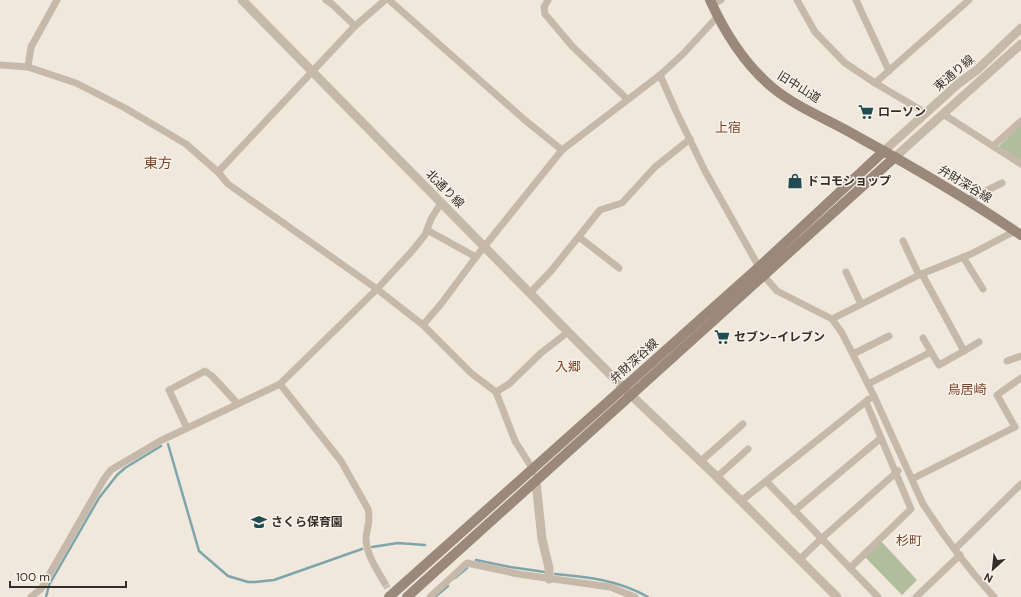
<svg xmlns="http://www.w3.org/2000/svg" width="1021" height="597" font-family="'DM Sans','Noto Sans JP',sans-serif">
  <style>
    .green { fill: #b1be9e }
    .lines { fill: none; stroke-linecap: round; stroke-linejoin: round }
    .stream { stroke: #7ea6aa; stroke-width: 2.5 }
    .minor-tunnel { stroke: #cbc3b9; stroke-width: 7; stroke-dasharray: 7 3.5; stroke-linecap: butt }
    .minor { stroke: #c7b9aa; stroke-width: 7 }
    .tertiary { stroke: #c7b9aa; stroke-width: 9 }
    .secondary { stroke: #9a897b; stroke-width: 10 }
    .labels { text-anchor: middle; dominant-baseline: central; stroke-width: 3; stroke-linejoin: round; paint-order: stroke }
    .street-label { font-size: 12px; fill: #352d29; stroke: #f8f2e9 }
    .poi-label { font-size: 12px; font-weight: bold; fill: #352d29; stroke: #f8f2e9; text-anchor: start }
    .neighbourhood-label { font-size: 13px; fill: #7d4229; stroke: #f8f2e9 }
    .quarter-label { font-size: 14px; fill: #7d4229; stroke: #f8f2e9 }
  </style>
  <rect width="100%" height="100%" fill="#f0e8dd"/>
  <g class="green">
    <polygon points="1021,125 1021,161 1000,148 1000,145"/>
    <polygon points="881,541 917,580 902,595 865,557"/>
  </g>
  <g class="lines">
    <g class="stream">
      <polyline points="168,444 199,551 228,576 248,582 255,582 274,580 362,549"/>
      <polyline points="372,547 398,543 425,545"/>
      <polyline points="476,560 510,567 545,572"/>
      <path d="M555,574C588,577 618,580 648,597"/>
      <polyline points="455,578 467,568"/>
      <polyline points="46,597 49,585 99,498 117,475 125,468 161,446"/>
      <polyline points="435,597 448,586"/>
    </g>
    <polyline class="minor-tunnel" points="384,582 393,597"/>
    <g class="minor">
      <polyline points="326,0 332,4 355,26"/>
      <polyline points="389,0 526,121 562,150"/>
      <polyline points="548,0 544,7 545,14 572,46 627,99"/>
      <polyline points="797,0 815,32 845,63 875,83 926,113"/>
      <polyline points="856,0 889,71"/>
      <polyline points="712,4 721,0"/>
      <polyline points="0,65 28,67 76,83 125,108 186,144 218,172 228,184 377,289 423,325 471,373 496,392 515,441 532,468 533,472"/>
      <polyline points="28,67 31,47 57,0"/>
      <path d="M660,75L676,111L705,171L764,276L777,291L832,319L842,333L874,396L923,504C943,535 969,570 994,597"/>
      <polyline points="875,83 969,0"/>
      <polyline points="943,114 1021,164"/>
      <polyline points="993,146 1021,121"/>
      <polyline points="218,172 355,26 385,0"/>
      <polyline points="967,200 1002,183"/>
      <polyline points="427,230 476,257"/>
      <polyline points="579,237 619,268"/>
      <polyline points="903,241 919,275"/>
      <polyline points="963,257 983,289"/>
      <polyline points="846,272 861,304"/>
      <polyline points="530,293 551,271 600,210 622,203 655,167 690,139"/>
      <polyline points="832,319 919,275 971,254 1015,231"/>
      <polyline points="423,325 441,304 476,257 562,150 660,75 683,54 718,16"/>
      <polyline points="923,338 931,352"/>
      <polyline points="964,351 979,342"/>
      <polyline points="853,354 889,336"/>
      <polyline points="1007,361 1021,356"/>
      <path d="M280,384L341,461L368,509C371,519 367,528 366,538C366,554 376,568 384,582"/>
      <polyline points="868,384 931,352 939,365 964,351 922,274"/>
      <polyline points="496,392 509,384 541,353 568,332"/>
      <polyline points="187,428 169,390 205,371 212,376 237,403"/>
      <polyline points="701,461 743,424"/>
      <polyline points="717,477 748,449"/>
      <polyline points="912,479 1015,427 997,395 1021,378"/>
      <polyline points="766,481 878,597"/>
      <polyline points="741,501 869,399"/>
      <polyline points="794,511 881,438"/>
      <polyline points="955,549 1021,484"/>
      <polyline points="800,559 821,539 898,471"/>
      <polyline points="850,568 911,509 866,402"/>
      <polyline points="31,597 41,589 104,479 111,470 160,441 280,384 377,289 412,251 425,235 431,219 441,203"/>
      <polyline points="430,597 467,563 518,574 610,587 635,597"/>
      <polyline points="916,597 960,555"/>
    </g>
    <g class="tertiary">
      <polyline points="242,0 568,332 631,395 717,477 837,597"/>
      <polyline points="884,151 959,83 977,70 1021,28"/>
      <polyline points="895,157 1021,44"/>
      <polyline points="536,482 542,539 549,568 549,579"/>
    </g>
    <g class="secondary">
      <path d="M710,0C725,33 745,65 773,88C799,109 832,121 860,138C915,168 969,200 1021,235"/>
      <polyline points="389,597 759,267 884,151"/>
      <polyline points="407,597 895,157"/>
    </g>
  </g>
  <defs>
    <symbol id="supermarket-bare" viewBox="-9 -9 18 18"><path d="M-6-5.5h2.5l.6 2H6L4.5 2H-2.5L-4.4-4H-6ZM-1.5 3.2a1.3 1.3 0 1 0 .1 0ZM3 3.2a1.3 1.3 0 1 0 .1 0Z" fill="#224c53" stroke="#f8f2e9" stroke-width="2.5" paint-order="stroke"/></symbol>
    <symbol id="shop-bare" viewBox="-9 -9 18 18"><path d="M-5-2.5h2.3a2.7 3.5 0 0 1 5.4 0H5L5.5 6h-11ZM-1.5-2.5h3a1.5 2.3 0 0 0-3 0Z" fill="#224c53" stroke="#f8f2e9" stroke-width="2.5" paint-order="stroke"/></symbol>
    <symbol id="school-bare" viewBox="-9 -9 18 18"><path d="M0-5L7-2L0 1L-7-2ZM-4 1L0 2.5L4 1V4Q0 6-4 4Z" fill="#224c53" stroke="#f8f2e9" stroke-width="2.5" paint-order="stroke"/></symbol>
  </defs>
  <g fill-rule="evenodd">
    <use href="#supermarket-bare" x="855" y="101" width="22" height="22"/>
    <use href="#shop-bare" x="784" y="170" width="22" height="22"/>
    <use href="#supermarket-bare" x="711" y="326" width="22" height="22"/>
    <use href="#school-bare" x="248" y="511" width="22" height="22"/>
  </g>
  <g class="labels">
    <g class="street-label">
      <text transform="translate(954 73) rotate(-40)">東通り線</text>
      <text transform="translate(799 87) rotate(32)">旧中山道</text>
      <text transform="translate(965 184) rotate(31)">弁財深谷線</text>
      <text transform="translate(445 189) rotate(45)">北通り線</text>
      <text transform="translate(634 361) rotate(-42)">弁財深谷線</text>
    </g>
    <g class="poi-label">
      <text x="878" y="112">ローソン</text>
      <text x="807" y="181">ドコモショップ</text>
      <text x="734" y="337">セブン-イレブン</text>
      <text x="271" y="522">さくら保育園</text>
    </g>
    <g class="neighbourhood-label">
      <text x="728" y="127">上宿</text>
      <text x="568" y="366">入郷</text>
      <text x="967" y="389">鳥居崎</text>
      <text x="909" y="540">杉町</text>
    </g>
    <g class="quarter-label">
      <text x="158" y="163">東方</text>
    </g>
  </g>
  <g transform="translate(993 569) rotate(207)" stroke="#f8f2e9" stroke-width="3" paint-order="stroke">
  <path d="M0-3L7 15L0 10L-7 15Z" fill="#352d29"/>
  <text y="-6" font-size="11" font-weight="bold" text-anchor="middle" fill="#352d29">N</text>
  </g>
  <path d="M10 581v6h116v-6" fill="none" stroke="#352d29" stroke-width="2"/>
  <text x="16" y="581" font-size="12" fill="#352d29" stroke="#f8f2e9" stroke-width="3" paint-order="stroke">100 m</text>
</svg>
